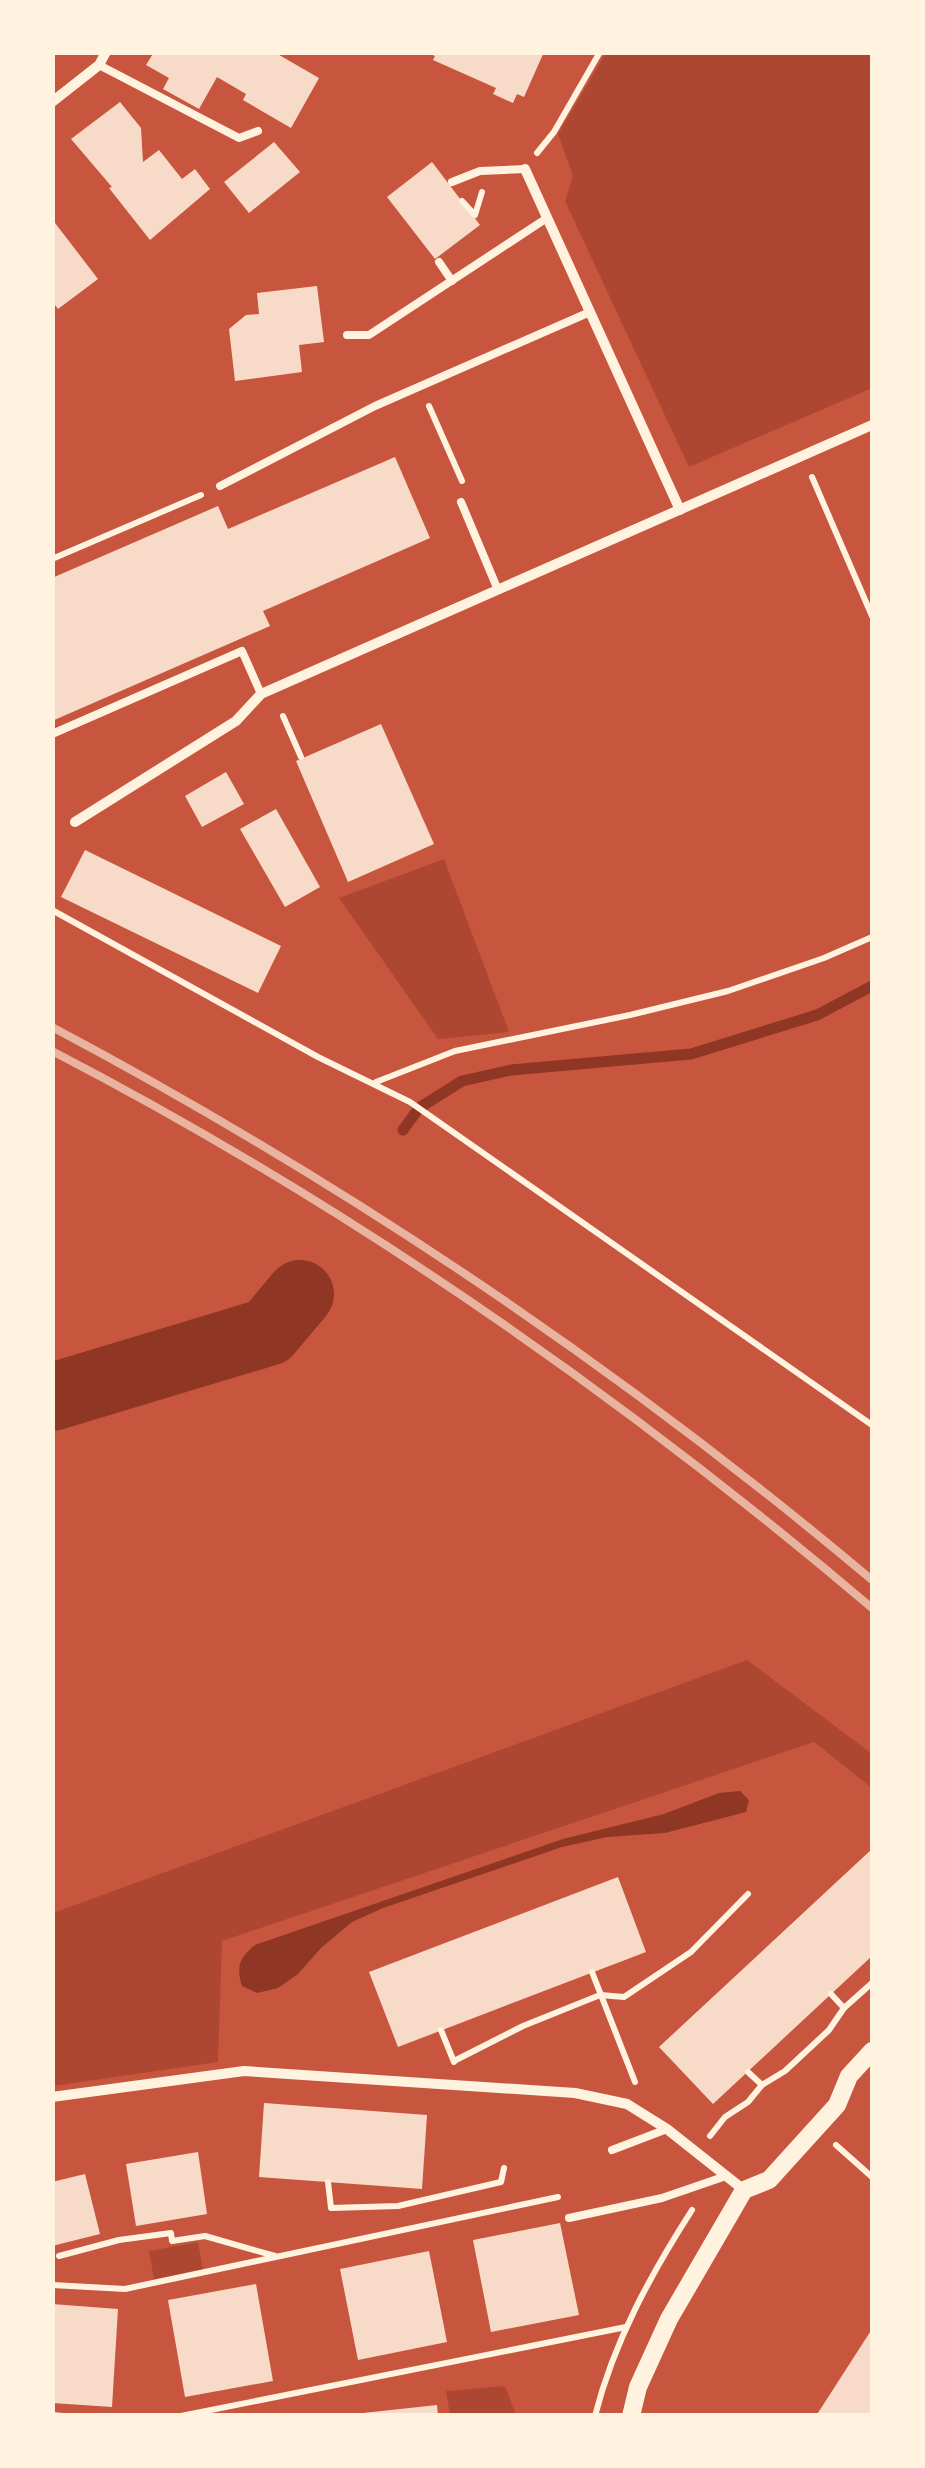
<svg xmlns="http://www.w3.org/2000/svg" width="925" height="2468" font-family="Manrope,sans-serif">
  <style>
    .green { fill: #ae4732 }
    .water { fill: #8f3625 }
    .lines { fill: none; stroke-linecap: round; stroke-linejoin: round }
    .stream { stroke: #8f3625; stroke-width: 11 }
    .river { stroke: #8f3625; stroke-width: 68 }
    .building { fill: #f7dbc8 }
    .path { stroke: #fff3e0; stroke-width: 6 }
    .service { stroke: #fff3e0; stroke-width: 8 }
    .minor { stroke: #fff3e0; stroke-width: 10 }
    .tertiary { stroke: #fff3e0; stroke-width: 18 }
    .rail { stroke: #e9b49f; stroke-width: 8 }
  </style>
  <rect width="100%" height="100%" fill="#c8553d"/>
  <g class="green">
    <polygon points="606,53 872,53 872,388 689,467 565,201 573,176 558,134"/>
    <polygon points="444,859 509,1032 438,1039 339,898"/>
    <polygon points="747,1660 872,1754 872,1788 814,1742 222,1941 218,2062 53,2086 53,1913"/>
    <polygon points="198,2242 203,2271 154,2279 149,2251"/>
    <polygon points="505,2386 516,2415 450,2415 446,2391"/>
  </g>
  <path class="water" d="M740,1791L749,1800L746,1812L665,1833L607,1837L562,1847L383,1908L352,1922L321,1948L298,1974L278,1988L257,1993L242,1986C236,1967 239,1958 255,1945L563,1839L664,1814L719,1793Z"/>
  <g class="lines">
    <polyline class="stream" points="403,1130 419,1108 462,1081 511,1070 691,1054 817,1015 872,986"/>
    <polyline class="river" points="52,1397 268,1332 300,1294"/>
  </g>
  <g class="building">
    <polygon points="154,52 274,52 319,78 291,128 243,100 246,94 217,77 199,109 163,89 169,78 146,65"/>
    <polygon points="426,52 544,52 524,97 517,94 513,103 493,94 496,88 433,60 435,56"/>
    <polygon points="120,102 141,128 143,162 159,150 182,179 195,169 210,189 150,240 109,188 112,187 71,139"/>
    <polygon points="274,142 300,172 249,213 224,182"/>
    <polygon points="432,162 480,225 435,259 387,197"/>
    <polygon points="52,219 98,279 58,309 52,301"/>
    <polygon points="317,286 324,342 299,345 302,372 235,381 229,329 246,315 259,314 257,293"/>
    <polygon points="395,457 430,538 263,611 270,626 52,721 52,578 218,506 228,529"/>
    <polygon points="381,724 434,844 348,882 296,761"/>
    <polygon points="226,772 244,804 202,827 185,796"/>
    <polygon points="276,809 320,887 285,907 240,829"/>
    <polygon points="85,850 281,946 258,993 61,897"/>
    <polygon points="872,1849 872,1956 713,2104 659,2047"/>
    <polygon points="618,1877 646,1952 398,2047 369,1972"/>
    <polygon points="264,2103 427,2115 422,2189 259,2177"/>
    <polygon points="198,2152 207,2214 136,2226 126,2164"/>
    <polygon points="85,2174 100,2234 52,2246 52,2182"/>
    <polygon points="560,2223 579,2315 491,2332 473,2240"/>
    <polygon points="429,2251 447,2342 358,2360 340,2269"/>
    <polygon points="256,2284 273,2381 185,2397 168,2300"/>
    <polygon points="52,2304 118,2309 112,2407 52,2403"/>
    <polygon points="872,2329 872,2416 816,2416"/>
    <polygon points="437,2405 438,2416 363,2416 363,2413"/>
  </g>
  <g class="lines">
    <g class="path">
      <polyline points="537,153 554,132 600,52"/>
      <polyline points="462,201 475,215 482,192"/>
      <polyline points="429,406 462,481"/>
      <polyline points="812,477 872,616"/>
      <polyline points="52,559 201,495"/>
      <polyline points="283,716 301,757"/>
      <polyline points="52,910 318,1057 410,1102 872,1425"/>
      <polyline points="376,1082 455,1051 630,1015 728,991 824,958 872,937"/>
      <polyline points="592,1972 635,2082"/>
      <polyline points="831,1994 844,2008"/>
      <polyline points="441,2030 454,2062"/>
      <polyline points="456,2060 523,2026 600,1995 624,1997 691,1952 748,1894"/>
      <polyline points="748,2072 762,2085"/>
      <polyline points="710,2136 725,2117 748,2102 762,2085 785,2071 829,2030 844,2008 872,1983"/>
      <polyline points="836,2145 872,2177"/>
      <polyline points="328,2182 331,2208 398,2206 501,2182 504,2168"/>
      <polyline points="59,2256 119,2240 171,2233 172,2241 205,2236 275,2256"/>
      <polyline points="52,2285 125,2289 558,2197"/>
      <polyline points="52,2415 63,2416"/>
      <polyline points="181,2416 626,2327"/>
      <path d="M595,2416C614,2341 651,2274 692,2210"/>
    </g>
    <g class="service">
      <polyline points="99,65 239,138 258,131"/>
      <polyline points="452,182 480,171 525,169"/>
      <polyline points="439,262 452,281"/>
      <polyline points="347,335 369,335 547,218"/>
      <polyline points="220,486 375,406 590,312"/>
      <polyline points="461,502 498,590"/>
      <polyline points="52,734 242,651 261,694"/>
      <polyline points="612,2150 667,2129"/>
      <polyline points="569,2218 662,2198 726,2176"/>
    </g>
    <g class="minor">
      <polyline points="52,102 99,65 106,52"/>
      <polyline points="525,169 680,510"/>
      <polyline points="75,822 236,721 261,694 872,425"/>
      <polyline points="52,2097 244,2071 575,2093 627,2104 667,2129 744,2190"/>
    </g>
    <polyline class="tertiary" points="631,2416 638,2387 669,2319 744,2190 769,2180 837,2105 849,2076 872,2051"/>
    <g class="rail">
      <path d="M52,1027C344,1182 620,1368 872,1580"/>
      <path d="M52,1051C345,1203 621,1395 872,1608"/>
    </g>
  </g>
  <rect width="925" height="2468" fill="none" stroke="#fff3e0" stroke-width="110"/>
</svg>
